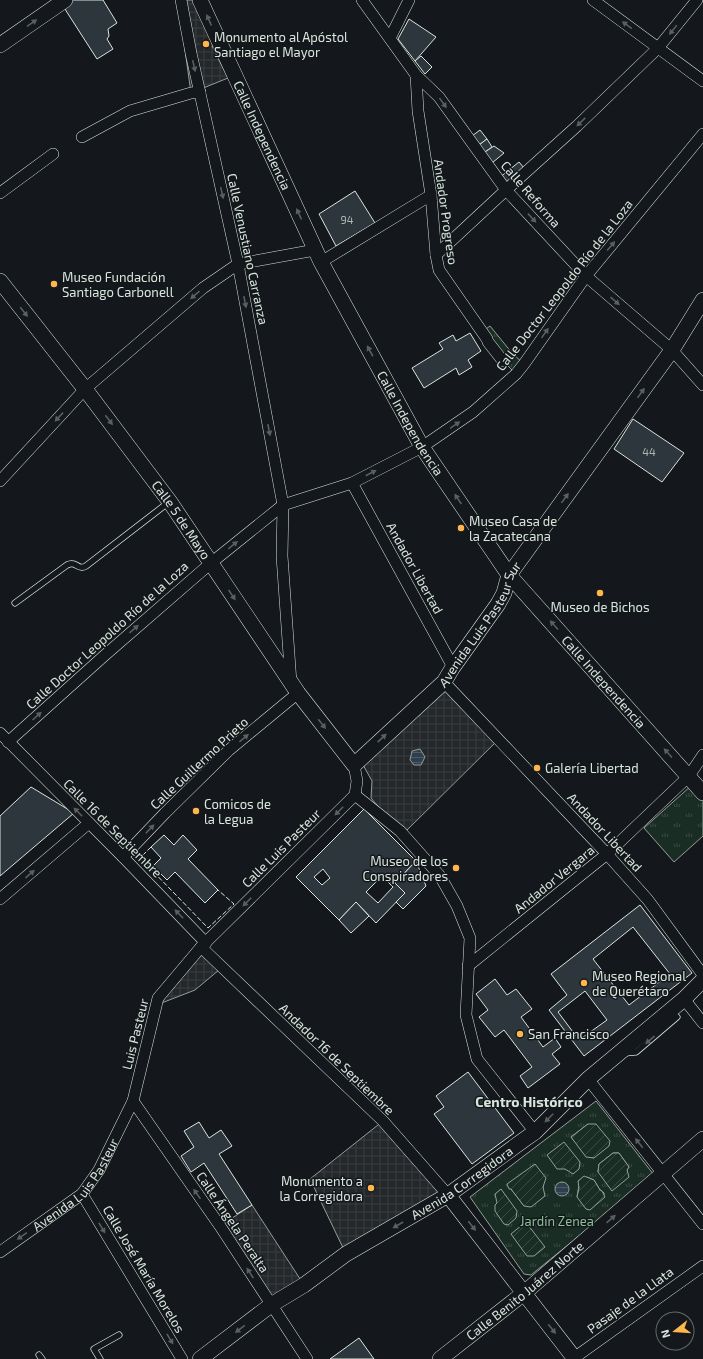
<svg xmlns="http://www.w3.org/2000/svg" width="703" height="1359" font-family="'Exo 2',sans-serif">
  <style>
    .park { fill: url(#park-tufts); stroke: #939e99; fill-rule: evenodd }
    .garden { fill: url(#garden-furrows); stroke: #939e99 }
    .plaza { fill: url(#plaza-grid); stroke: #939e99 }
    .water { fill: url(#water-rules); stroke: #939e99 }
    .building { fill: #2c363c; stroke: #d8e6dc; fill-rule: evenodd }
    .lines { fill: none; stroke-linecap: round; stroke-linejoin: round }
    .lane-casing { stroke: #d8e6dc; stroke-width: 7 }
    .street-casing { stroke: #d8e6dc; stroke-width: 12 }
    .secondary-casing { stroke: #d8e6dc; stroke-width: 16 }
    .lane { stroke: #14181c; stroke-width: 5.5 }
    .street { stroke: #14181c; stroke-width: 11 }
    .secondary { stroke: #14181c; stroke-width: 15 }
    .fence { stroke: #d8e6dc; stroke-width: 1; stroke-dasharray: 5 2; stroke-linecap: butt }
    .oneway { fill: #59605f }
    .poi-dot { fill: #ffb74d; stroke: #14181c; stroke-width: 1.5 }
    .labels { text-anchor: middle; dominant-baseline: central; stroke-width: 3; stroke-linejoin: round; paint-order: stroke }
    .number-label { font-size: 11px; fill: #adbab4 }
    .poi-label { font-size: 13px; fill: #d8e6dc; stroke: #14181c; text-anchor: start }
    .street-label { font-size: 13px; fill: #d8e6dc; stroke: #14181c }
    .park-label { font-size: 13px; fill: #8ac095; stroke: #14181c }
    .neighbourhood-label { font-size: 14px; font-weight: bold; fill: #d8e6dc; stroke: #14181c }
  </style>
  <defs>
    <pattern id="park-tufts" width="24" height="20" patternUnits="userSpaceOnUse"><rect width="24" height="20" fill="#1a2d24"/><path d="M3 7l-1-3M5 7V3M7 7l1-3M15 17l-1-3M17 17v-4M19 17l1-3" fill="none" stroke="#3b4b43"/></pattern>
    <pattern id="garden-furrows" width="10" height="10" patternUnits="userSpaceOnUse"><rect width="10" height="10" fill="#1a2d24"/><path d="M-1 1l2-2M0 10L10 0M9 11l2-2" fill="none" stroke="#3b4b43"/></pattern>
    <pattern id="plaza-grid" width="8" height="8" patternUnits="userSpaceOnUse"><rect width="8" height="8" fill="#24282b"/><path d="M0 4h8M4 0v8" fill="none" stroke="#393d3f"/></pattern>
    <pattern id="water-rules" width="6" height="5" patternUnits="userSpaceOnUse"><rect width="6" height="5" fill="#2f3f4d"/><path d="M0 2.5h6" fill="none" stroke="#4c5b66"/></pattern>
  </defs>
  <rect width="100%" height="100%" fill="#14181c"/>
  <g class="park">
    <polygon points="490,326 512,353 524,364 516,374 503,361 482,332"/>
    <polygon points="692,785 703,798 703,836 674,862 644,828"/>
    <path d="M596,1101L654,1175L531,1275L524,1274L470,1197ZM588,1124L594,1158L588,1156L571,1137ZM613,1153H619L629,1167L627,1170V1174L598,1172L599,1164ZM587,1177L594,1180L600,1190L602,1191L604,1193V1195L577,1197L579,1185ZM543,1184V1191L524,1206L511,1189Z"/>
  </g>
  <g class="garden">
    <polygon points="588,1124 596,1124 610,1141 609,1146 594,1158 586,1157 571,1137"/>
    <polygon points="564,1142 580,1162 579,1169 573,1174 565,1169 557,1169 547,1155"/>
    <polygon points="613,1153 619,1153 629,1167 627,1170 629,1177 612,1191 598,1172 599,1164"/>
    <polygon points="535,1164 546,1178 543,1187 545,1196 531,1207 524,1206 511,1189 509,1189 507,1184"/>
    <polygon points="584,1176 594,1180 600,1190 602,1191 605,1197 590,1210 586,1209 577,1197 579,1188 578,1181"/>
    <polygon points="501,1189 517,1211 516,1218 508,1225 504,1224 495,1211 495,1205 497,1203 495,1194"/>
    <polygon points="522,1225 528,1225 545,1247 534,1256 527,1256 511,1234"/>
  </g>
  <g class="plaza">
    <polygon points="178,0 200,0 220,44 212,46 228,78 191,93"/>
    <polygon points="450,683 502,736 406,831 382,811 371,798 372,781 362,763"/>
    <polygon points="201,953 219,970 195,990 159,1004"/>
    <polygon points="383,1121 448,1195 346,1254 310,1179"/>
    <polygon points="252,1205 304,1285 271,1305 220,1226"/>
  </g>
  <g class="water">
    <polygon points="420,749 425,757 421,765 414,765 410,760 412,751"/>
    <circle cx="562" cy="1189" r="7"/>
  </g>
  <g class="building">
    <polygon points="72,0 103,0 117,23 108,29 109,36 107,39 113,49 97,59 63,6"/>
    <polygon points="409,19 436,37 415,61 398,39"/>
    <polygon points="421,56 432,67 425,74 415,61"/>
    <polygon points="480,130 487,139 479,145 472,136"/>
    <polygon points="487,139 492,147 485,152 479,145"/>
    <polygon points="494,146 504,153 492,163 485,152"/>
    <polygon points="519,162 524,168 504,184 499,178"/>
    <polygon points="355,191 375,223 336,246 319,214"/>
    <polygon points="470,333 481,351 468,360 472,367 459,375 456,368 424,388 412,368 443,349 439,343 453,335 456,341"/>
    <polygon points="633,419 684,453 662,482 614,449"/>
    <polygon points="31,787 74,813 0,876 0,816"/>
    <path d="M364,809L416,861L395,883L405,893L376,923L356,902L339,920L296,877ZM323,869L330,878L322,885L314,877ZM382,876L393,887L378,903L366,892Z"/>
    <polygon points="164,835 174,845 183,835 197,850 188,859 218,890 205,903 175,872 167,880 153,866 161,858 151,847"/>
    <polygon points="416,861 426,886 403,909 396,902 405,893 395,883"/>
    <polygon points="356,902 369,916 351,933 339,920"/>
    <path d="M640,905L692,973L584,1056L549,1010L567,995L551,974ZM633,927L670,974L629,1005L593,959ZM585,991L607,1020L579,1040L558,1012Z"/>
    <polygon points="495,979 507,995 516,989 532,1009 521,1017 543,1047 555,1038 561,1047 552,1054 560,1064 528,1088 520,1076 532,1067 504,1030 495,1037 479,1017 488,1010 476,994"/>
    <polygon points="468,1072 514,1133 472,1164 434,1114 444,1107 436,1096"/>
    <polygon points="199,1122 209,1138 221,1130 232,1146 219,1154 252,1205 237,1214 204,1163 191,1172 181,1156 194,1147 184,1131"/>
    <polygon points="359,1338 374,1359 330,1359"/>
  </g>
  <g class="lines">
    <defs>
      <g id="lane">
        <path d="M15,603L67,565C77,560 77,571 86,566L169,502"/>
        <polyline points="624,1053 636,1052 677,1017"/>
        <polyline points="39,1355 42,1359"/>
        <polyline points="100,1359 94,1349 119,1335"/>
      </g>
      <g id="street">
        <polyline points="181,0 191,53 238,264 283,505 282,556 291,683"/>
        <polyline points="362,0 416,75 439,97 506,190 586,276 672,350 703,385"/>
        <polyline points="593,0 703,81"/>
        <polyline points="390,38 409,0"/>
        <polyline points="416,75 418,111 431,195 436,255 439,270 487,339"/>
        <polyline points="82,137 130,111 191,93 200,92"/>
        <polyline points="0,193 53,154"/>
        <polyline points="436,255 506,190 577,126 658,48 697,0"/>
        <polyline points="321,262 431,195"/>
        <polyline points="488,342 503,361"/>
        <polyline points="0,481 85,389 203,288 238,264 315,250"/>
        <polyline points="352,483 453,667"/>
        <polyline points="444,682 607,854 648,900 703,975"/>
        <polyline points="0,733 123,857 206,943"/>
        <polyline points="8,742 105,655 211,563 283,505 352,483 422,447 473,412 516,374 524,364 586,276 703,134"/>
        <polyline points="355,795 400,831 440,876 457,906 470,938 466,1015 477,1059 535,1132"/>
        <polyline points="123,857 165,813 229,750 298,693"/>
        <polyline points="0,899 89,823"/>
        <polyline points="201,947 383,1121 448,1195"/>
        <polyline points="468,966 607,854 689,776 703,755"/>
        <polyline points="684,999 703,1023"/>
        <polyline points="588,1079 703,1224"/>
        <polyline points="133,1101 220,1226 307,1359"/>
        <polyline points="82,1194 182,1359"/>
        <path id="s1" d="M0,1252L82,1194L99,1170L133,1101L158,998L201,947L355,795L357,781L354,765"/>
        <polyline points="574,1358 703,1266"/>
      </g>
      <g id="secondary">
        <path id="s2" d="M200,0L321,262L422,447L509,575L703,793"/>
        <polyline points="0,45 65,0"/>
        <path id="s3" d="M0,281L85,389L170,502L298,693L354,765L444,682L453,667L498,604L504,593L509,575L672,350L703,300"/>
        <polyline points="448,1195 575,1359"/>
        <path id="s4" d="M200,1359L271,1305L304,1285L346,1254L448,1195L525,1139L535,1132L588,1079L684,999L703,980"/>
        <path id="s5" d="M440,1359L524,1293L703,1139"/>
      </g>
    </defs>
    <use href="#lane" class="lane-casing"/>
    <use href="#street" class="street-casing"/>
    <use href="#secondary" class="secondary-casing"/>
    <use href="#lane" class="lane"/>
    <use href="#street" class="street"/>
    <use href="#secondary" class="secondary"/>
    <polyline class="fence" points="151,847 140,858 208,928 234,904 218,890"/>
  </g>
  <defs><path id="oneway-solid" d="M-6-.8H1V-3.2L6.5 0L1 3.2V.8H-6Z"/></defs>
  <g class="oneway">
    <use href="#oneway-solid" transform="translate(209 20) rotate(-114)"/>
    <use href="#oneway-solid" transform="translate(32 23) rotate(-34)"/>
    <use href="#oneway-solid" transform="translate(627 25) rotate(-144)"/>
    <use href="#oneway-solid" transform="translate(673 30) rotate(129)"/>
    <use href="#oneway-solid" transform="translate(194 66) rotate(77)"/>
    <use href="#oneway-solid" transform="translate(443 103) rotate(54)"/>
    <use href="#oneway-solid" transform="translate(581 122) rotate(136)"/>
    <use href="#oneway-solid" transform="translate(222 193) rotate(77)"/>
    <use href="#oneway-solid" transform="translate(299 214) rotate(-115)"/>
    <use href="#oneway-solid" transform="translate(532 218) rotate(47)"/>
    <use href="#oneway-solid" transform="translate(611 246) rotate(-50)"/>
    <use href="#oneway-solid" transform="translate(195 295) rotate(139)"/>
    <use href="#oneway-solid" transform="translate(615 301) rotate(41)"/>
    <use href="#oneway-solid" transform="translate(245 302) rotate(79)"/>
    <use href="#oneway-solid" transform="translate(24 312) rotate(52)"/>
    <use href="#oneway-solid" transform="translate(545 333) rotate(-55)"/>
    <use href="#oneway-solid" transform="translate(370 351) rotate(-119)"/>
    <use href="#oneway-solid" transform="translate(641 393) rotate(-54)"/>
    <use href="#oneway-solid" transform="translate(59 417) rotate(133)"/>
    <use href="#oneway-solid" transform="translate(109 420) rotate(53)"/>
    <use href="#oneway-solid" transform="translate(455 425) rotate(-34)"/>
    <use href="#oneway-solid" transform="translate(269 430) rotate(79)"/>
    <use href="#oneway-solid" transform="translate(371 473) rotate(-28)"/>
    <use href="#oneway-solid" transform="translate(565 498) rotate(-54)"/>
    <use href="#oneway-solid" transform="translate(458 499) rotate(-124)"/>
    <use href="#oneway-solid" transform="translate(233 545) rotate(-39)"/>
    <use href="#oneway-solid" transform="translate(232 595) rotate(56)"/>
    <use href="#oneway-solid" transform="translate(554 625) rotate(-132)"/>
    <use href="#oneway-solid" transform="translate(134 629) rotate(-41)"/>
    <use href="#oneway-solid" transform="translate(37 716) rotate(-42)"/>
    <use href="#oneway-solid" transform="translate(322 724) rotate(52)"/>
    <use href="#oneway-solid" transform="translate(244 738) rotate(-40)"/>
    <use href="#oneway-solid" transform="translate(382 738) rotate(-43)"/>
    <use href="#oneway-solid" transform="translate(668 753) rotate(-132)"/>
    <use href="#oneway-solid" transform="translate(339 811) rotate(135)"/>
    <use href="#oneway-solid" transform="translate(78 812) rotate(-135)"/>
    <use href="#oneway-solid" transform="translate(150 829) rotate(-46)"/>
    <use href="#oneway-solid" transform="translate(30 874) rotate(-41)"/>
    <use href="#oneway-solid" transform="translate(247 902) rotate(135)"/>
    <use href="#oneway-solid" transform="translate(179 914) rotate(-134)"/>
    <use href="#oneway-solid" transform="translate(650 1040) rotate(139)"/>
    <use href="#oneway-solid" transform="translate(549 1118) rotate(135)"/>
    <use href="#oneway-solid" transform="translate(639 1143) rotate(-129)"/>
    <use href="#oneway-solid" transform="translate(197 1194) rotate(-125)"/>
    <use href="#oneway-solid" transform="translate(611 1219) rotate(-41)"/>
    <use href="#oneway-solid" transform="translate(398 1225) rotate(150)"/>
    <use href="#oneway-solid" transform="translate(472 1226) rotate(52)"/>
    <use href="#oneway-solid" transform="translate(102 1228) rotate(59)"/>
    <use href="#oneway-solid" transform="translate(22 1236) rotate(145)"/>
    <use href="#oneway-solid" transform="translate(250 1273) rotate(-123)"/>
    <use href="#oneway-solid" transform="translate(240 1329) rotate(143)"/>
    <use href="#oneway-solid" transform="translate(552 1329) rotate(52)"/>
    <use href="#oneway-solid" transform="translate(170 1339) rotate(59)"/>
  </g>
  <g class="poi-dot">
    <circle cx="206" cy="44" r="4"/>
    <circle cx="54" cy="284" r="4"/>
    <circle cx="461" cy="528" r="4"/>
    <circle cx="600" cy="593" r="4"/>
    <circle cx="537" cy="768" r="4"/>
    <circle cx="196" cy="811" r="4"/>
    <circle cx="456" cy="868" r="4"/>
    <circle cx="584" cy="983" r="4"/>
    <circle cx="520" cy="1034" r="4"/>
    <circle cx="371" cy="1188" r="4"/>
  </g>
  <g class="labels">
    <g class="number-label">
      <text x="347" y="219">94</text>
      <text x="649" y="451">44</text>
    </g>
    <g class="poi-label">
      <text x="214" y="37">Monumento al Apóstol<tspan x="214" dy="15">Santiago el Mayor</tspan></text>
      <text x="62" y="277">Museo Fundación<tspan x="62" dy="15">Santiago Carbonell</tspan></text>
      <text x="469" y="521">Museo Casa de<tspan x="469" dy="15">la Zacatecana</tspan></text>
      <text x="600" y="607" text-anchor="middle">Museo de Bichos</text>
      <text x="545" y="768">Galería Libertad</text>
      <text x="204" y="804">Comicos de<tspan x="204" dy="15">la Legua</tspan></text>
      <text x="448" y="861" text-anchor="end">Museo de los<tspan x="448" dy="15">Conspiradores</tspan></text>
      <text x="592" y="976">Museo Regional<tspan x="592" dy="15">de Querétaro</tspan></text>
      <text x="528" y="1034">San Francisco</text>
      <text x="363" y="1181" text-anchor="end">Monumento a<tspan x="363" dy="15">la Corregidora</tspan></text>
    </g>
    <g class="street-label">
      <text stroke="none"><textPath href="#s2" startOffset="149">Calle Independencia</textPath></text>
      <text transform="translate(531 194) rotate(49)">Calle Reforma</text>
      <text transform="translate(446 212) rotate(82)">Andador Progreso</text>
      <text transform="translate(248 249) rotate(78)">Calle Venustiano Carranza</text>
      <text transform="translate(564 285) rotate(-52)">Calle Doctor Leopoldo Río de la Loza</text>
      <text stroke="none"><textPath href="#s2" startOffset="473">Calle Independencia</textPath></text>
      <text stroke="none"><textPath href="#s3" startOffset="300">Calle 5 de Mayo</textPath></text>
      <text transform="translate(415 568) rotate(61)">Andador Libertad</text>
      <text stroke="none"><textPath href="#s3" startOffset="791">Avenida Luis Pasteur Sur</textPath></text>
      <text transform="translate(107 635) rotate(-42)">Calle Doctor Leopoldo Río de la Loza</text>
      <text stroke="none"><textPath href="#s2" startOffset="797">Calle Independencia</textPath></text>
      <text transform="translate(199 763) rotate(-43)">Calle Guillermo Prieto</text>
      <text transform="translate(113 828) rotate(45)">Calle 16 de Septiembre</text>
      <text transform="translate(605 832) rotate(47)">Andador Libertad</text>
      <text transform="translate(281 848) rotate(-45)">Calle Luis Pasteur</text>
      <text transform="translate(554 879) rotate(-39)">Andador Vergara</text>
      <text transform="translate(135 1034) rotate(-76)">Luis Pasteur</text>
      <text transform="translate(337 1059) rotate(44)">Andador 16 de Septiembre</text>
      <text stroke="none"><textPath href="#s4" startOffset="316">Avenida Corregidora</textPath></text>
      <text stroke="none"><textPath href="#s1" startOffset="103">Avenida Luis Pasteur</textPath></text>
      <text transform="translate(233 1222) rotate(56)">Calle Ángela Peralta</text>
      <text transform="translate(144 1269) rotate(59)">Calle José María Morelos</text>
      <text stroke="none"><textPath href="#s5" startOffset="109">Calle Benito Juárez Norte</textPath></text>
      <text transform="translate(630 1300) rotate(-36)">Pasaje de la Llata</text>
    </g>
    <g class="park-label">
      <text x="557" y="1221">Jardín Zenea</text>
    </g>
    <g class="neighbourhood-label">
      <text x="529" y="1101">Centro Histórico</text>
    </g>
  </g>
  <g transform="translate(675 1331) rotate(253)"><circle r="19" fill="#14181c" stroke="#626a69"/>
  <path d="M0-3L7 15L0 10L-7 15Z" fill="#ffb74d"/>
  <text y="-6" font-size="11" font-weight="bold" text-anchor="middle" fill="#d8e6dc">N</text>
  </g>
</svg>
